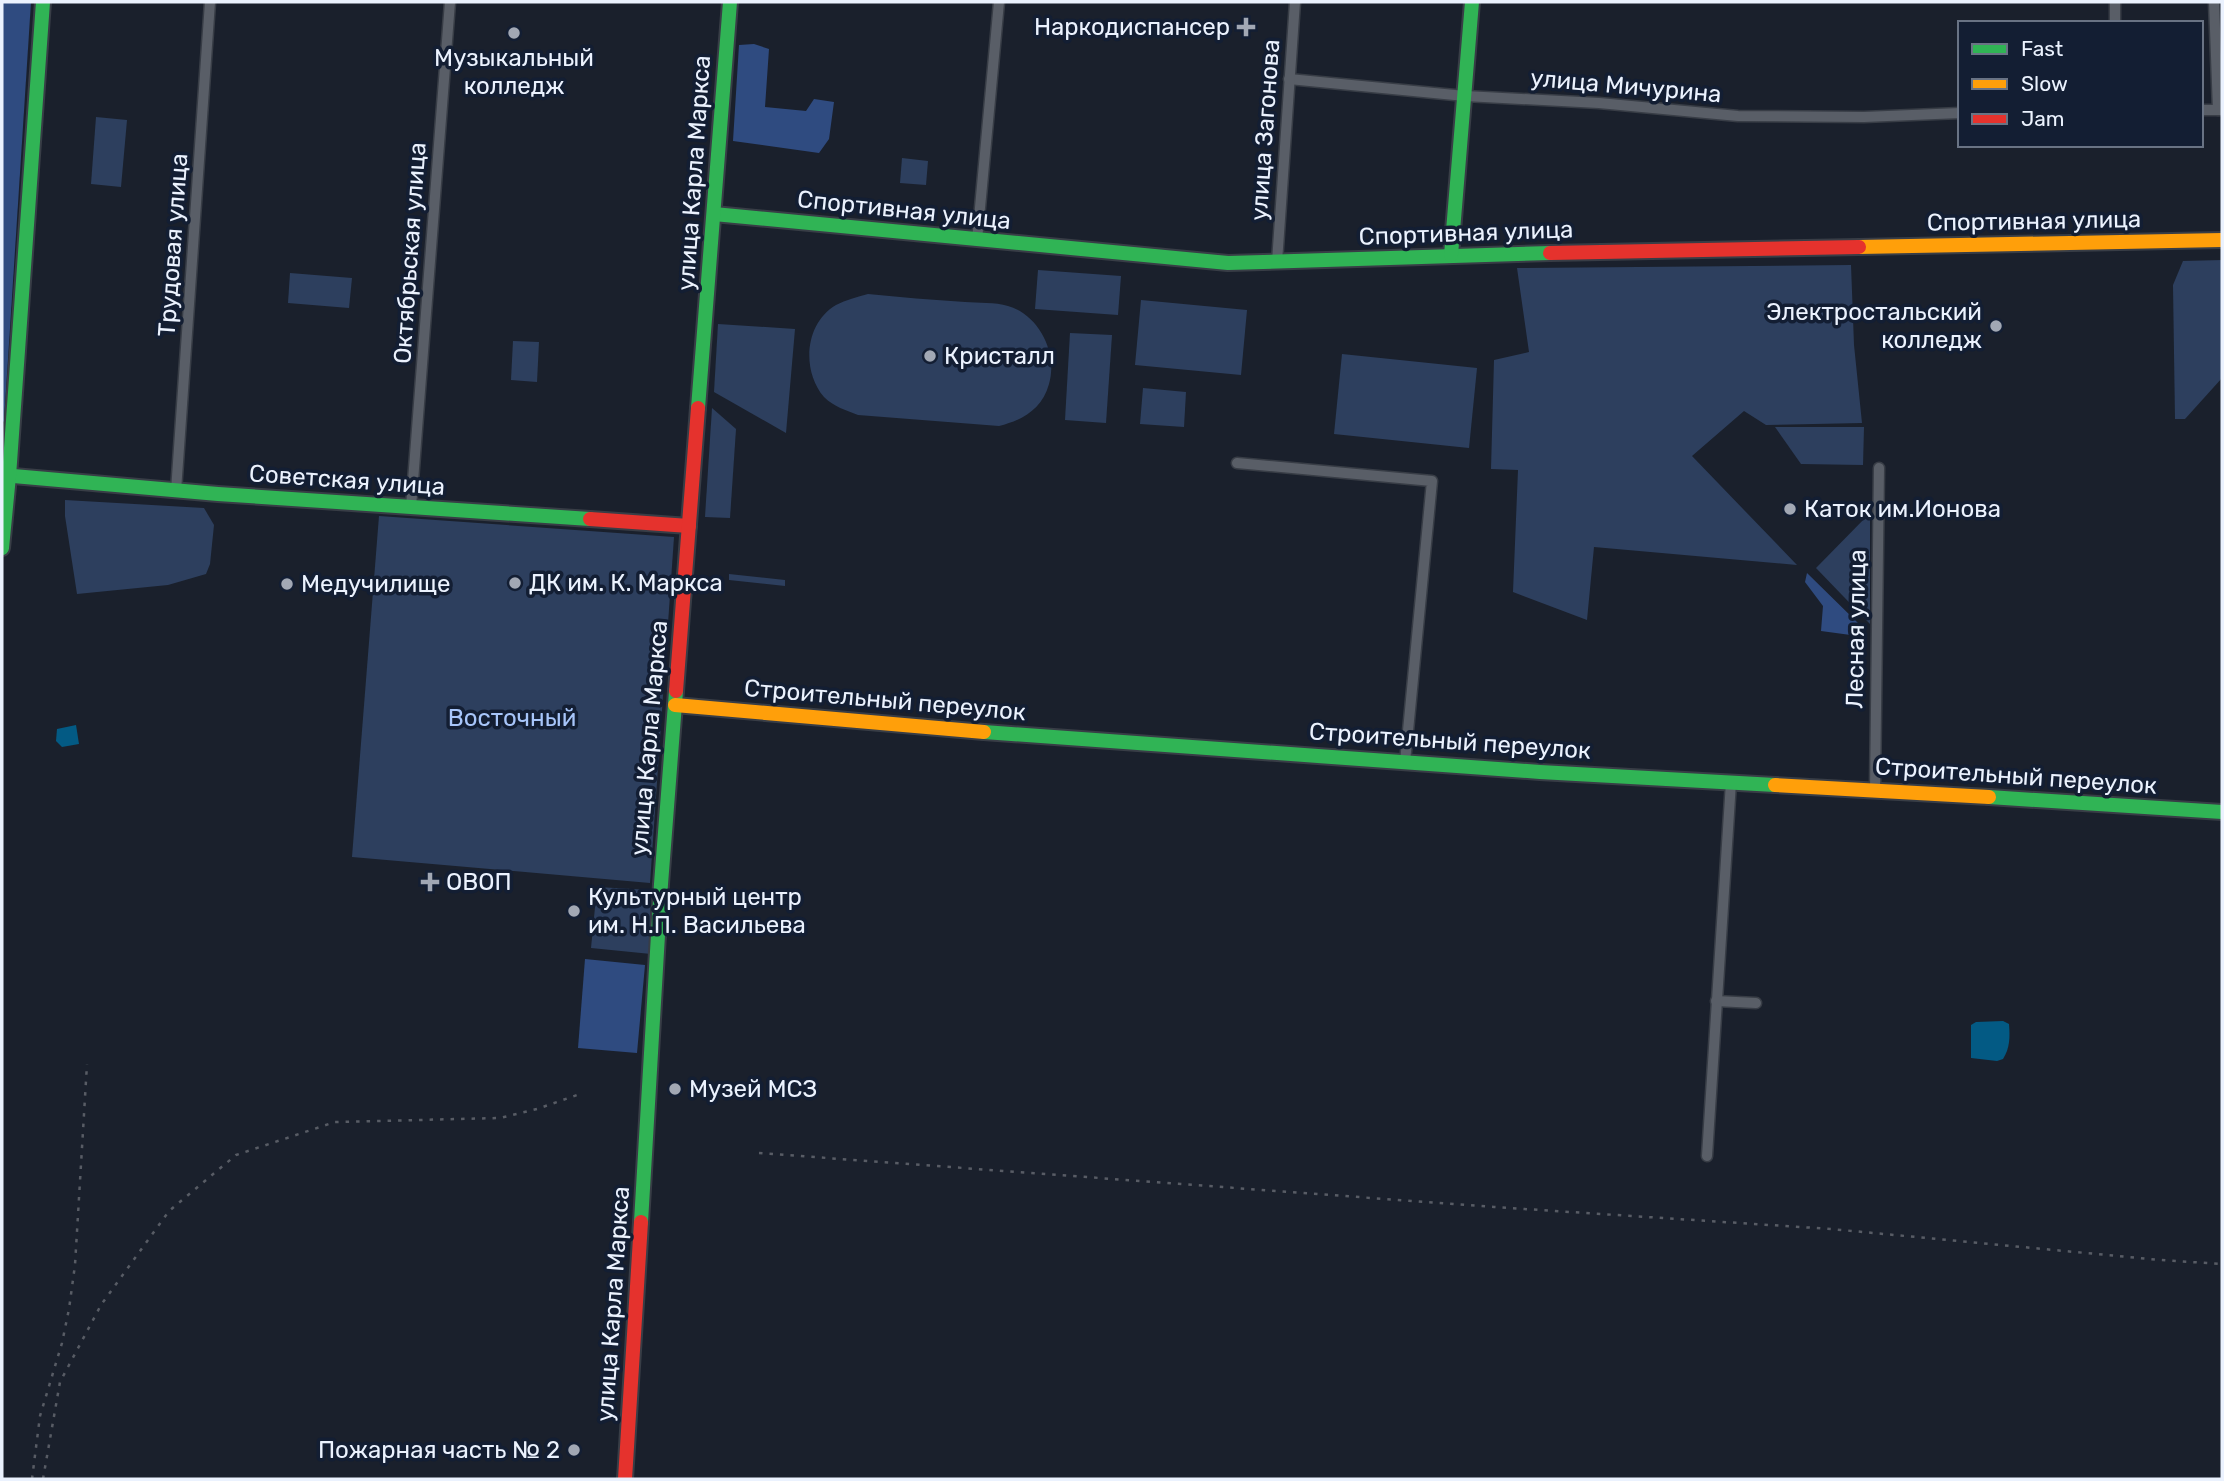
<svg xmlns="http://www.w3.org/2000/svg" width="2224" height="1481" font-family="Rubik,sans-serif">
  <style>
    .green { fill: #2d3f5e }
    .forest { fill: #2f4b80 }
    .water { fill: #035a84 }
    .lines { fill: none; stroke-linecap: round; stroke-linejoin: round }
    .street-casing { stroke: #383d46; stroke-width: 13 }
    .fast-casing { stroke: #383d46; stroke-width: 18 }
    .slow-casing { stroke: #383d46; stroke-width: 18 }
    .jam-casing { stroke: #383d46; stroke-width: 18 }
    .street { stroke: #595e67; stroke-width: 10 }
    .fast { stroke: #30b455; stroke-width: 14 }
    .slow { stroke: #ff9f0a; stroke-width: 14 }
    .jam { stroke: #e5322d; stroke-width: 14 }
    .rail { stroke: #585c65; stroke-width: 2.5; stroke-dasharray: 3.5 7; stroke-linecap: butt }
    .poi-dot { fill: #a2a8b4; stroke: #131e33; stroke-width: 2.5 }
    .labels { text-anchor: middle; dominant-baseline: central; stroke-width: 7; stroke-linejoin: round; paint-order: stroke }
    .poi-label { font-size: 24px; fill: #ebf2fe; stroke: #131e33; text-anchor: start }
    .street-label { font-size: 24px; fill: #ebf2fe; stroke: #131e33 }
    .park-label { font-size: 24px; fill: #a7c5f9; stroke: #131e33 }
  </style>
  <rect width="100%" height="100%" fill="#1a202c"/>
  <g class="green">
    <polygon points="96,117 127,120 121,187 91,184"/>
    <polygon points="902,158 928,161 926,185 900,183"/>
    <polygon points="2222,260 2222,378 2185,419 2175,419 2173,285 2183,261"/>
    <polygon points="1851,265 1854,345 1862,423 1766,425 1744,411 1692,456 1797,565 1594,547 1587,620 1513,592 1518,470 1491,469 1494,360 1529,352 1517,268"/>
    <polygon points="1038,270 1121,276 1118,315 1035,309"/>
    <polygon points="290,273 352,278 349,308 288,303"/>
    <path d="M868,294C900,297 932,300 965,302C978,303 995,302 1008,306C1039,315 1058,353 1049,384C1042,409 1023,420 999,426L858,415C846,410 834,407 824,397C801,370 805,323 836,305C846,300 857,297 868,294Z"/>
    <polygon points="1141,300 1247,310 1241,375 1135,365"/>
    <polygon points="718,324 795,329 786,433 714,392"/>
    <polygon points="1070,333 1112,335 1106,423 1065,420"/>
    <polygon points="513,341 539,342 537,382 511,380"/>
    <polygon points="1342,354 1477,368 1469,448 1334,434"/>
    <polygon points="1143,388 1186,392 1184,427 1140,424"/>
    <polygon points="712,408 736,429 730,518 705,517"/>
    <polygon points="1775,427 1864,427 1863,465 1801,464"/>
    <polygon points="65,500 204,508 214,525 210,564 206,574 168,585 77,594 65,516"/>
    <polygon points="1870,513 1870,624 1816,568"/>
    <polygon points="379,516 674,537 650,883 352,857"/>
    <polygon points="729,574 785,580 785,586 729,580"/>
    <polygon points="597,887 650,890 651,954 591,948"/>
  </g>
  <g class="forest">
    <polygon points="2,2 31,2 4,421 2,423"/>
    <polygon points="754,44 769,49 765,107 806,111 814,99 834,102 829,139 819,153 733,141 739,45"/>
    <polygon points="1807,573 1860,625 1858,636 1821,631 1823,606 1805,582"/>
    <polygon points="1558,742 1581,744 1580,755 1558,753"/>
    <polygon points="585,959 645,965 637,1053 578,1048"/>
  </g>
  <g class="water">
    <polygon points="76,725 79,744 62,747 56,741 57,729"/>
    <path d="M2003,1021L2009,1024C2010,1037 2010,1048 2003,1059L1997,1061L1971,1058V1025L1976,1022Z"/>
  </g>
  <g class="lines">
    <defs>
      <g id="street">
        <polyline points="2115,2 2115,23"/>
        <polyline points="2214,2 2218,110"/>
        <polyline points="1289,79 1465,96 1599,103 1738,116 1864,117 1960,113"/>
        <polyline points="2201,110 2222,110"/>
        <polyline points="977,240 999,2"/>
        <polyline points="1277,262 1295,2"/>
        <polyline points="1237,463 1432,481 1405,762"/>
        <polyline points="176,491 210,2"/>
        <polyline points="411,507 450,2"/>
        <polyline points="1875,790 1879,468"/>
        <polyline points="1716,1001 1756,1003"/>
        <polyline points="1707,1156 1731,782"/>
      </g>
      <g id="fast">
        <polyline points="714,214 1228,263 1550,253"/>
        <polyline points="1451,255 1472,2"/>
        <polyline points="698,408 730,2"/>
        <polyline points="2,475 218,494 590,519"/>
        <polyline points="2,548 9,476 43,2"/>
        <polyline points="984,732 1540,772 1775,785"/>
        <polyline points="1989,797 2222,812"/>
        <polyline points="641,1222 661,884 676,691"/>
      </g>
      <g id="slow">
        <polyline points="1859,247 2222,240"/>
        <polyline points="675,705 984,732"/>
        <polyline points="1775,785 1989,797"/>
      </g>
      <g id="jam">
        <polyline points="1550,253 1859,247"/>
        <polyline points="590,519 689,526"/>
        <polyline points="676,691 698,408"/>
        <polyline points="625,1479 641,1222"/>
      </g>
    </defs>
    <use href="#street" class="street-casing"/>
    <use href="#fast" class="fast-casing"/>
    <use href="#slow" class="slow-casing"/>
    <use href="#jam" class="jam-casing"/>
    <use href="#street" class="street"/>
    <use href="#fast" class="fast"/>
    <use href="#slow" class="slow"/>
    <use href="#jam" class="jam"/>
    <g class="rail">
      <polyline points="759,1153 1494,1207 1831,1229 2160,1260 2222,1264"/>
      <polyline points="32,1479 40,1416 62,1343 69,1309 75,1265 87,1064"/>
      <polyline points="43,1479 60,1382 101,1305 169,1211 236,1155 335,1122 500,1118 537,1109 580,1094"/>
    </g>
  </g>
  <g class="poi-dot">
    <path d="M1242.5 16.5h7v7h7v7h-7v7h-7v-7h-7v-7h7z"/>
    <circle cx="514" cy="33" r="7"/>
    <circle cx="1996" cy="326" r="7"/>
    <circle cx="930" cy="356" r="7"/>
    <circle cx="1790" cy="509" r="7"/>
    <circle cx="515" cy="583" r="7"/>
    <circle cx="287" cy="584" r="7"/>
    <path d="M426.5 871.5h7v7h7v7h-7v7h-7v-7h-7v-7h7z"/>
    <circle cx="574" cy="911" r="7"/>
    <circle cx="675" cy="1089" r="7"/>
    <circle cx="574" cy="1450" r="7"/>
  </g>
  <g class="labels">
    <g class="poi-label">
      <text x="1230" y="27" text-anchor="end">Наркодиспансер</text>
      <text x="514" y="58" text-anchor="middle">Музыкальный<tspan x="514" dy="28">колледж</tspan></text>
      <text x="1982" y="312" text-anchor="end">Электростальский<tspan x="1982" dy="28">колледж</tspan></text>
      <text x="944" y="356">Кристалл</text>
      <text x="1804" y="509">Каток им.Ионова</text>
      <text x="529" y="583">ДК им. К. Маркса</text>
      <text x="301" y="584">Медучилище</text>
      <text x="446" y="882">ОВОП</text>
      <text x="588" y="897">Культурный центр<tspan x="588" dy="28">им. Н.П. Васильева</tspan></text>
      <text x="689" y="1089">Музей МСЗ</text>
      <text x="560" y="1450" text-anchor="end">Пожарная часть № 2</text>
    </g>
    <g class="street-label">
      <text transform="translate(1626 86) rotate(5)">улица Мичурина</text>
      <text transform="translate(1265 130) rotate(-86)">улица Загонова</text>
      <text transform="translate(694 173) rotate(-86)">улица Карла Маркса</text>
      <text transform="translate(904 210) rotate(6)">Спортивная улица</text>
      <text transform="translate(2034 221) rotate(-1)">Спортивная улица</text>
      <text transform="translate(1466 233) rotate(-2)">Спортивная улица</text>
      <text transform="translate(173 245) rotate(-86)">Трудовая улица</text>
      <text transform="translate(410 253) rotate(-86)">Октябрьская улица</text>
      <text transform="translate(347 480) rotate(4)">Советская улица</text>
      <text transform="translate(1856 629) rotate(-89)">Лесная улица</text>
      <text transform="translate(885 700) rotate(5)">Строительный переулок</text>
      <text transform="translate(649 738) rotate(-85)">улица Карла Маркса</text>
      <text transform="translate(1450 741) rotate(4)">Строительный переулок</text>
      <text transform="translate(2016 776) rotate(4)">Строительный переулок</text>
      <text transform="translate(613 1304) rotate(-86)">улица Карла Маркса</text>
    </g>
    <g class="park-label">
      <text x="512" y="718">Восточный</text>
    </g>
  </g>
  <rect width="2224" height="1481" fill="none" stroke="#ebf2fe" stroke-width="7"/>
  <rect x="1958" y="21" width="245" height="126" fill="#131e33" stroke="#697384" stroke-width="2"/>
  <rect x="1972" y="44" width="35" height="10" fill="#30b455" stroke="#697384" stroke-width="2"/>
  <text x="2021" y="56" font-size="21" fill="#ebf2fe">Fast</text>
  <rect x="1972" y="79" width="35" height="10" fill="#ff9f0a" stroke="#697384" stroke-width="2"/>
  <text x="2021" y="91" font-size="21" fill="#ebf2fe">Slow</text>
  <rect x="1972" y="114" width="35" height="10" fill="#e5322d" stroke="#697384" stroke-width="2"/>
  <text x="2021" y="126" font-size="21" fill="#ebf2fe">Jam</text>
</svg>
